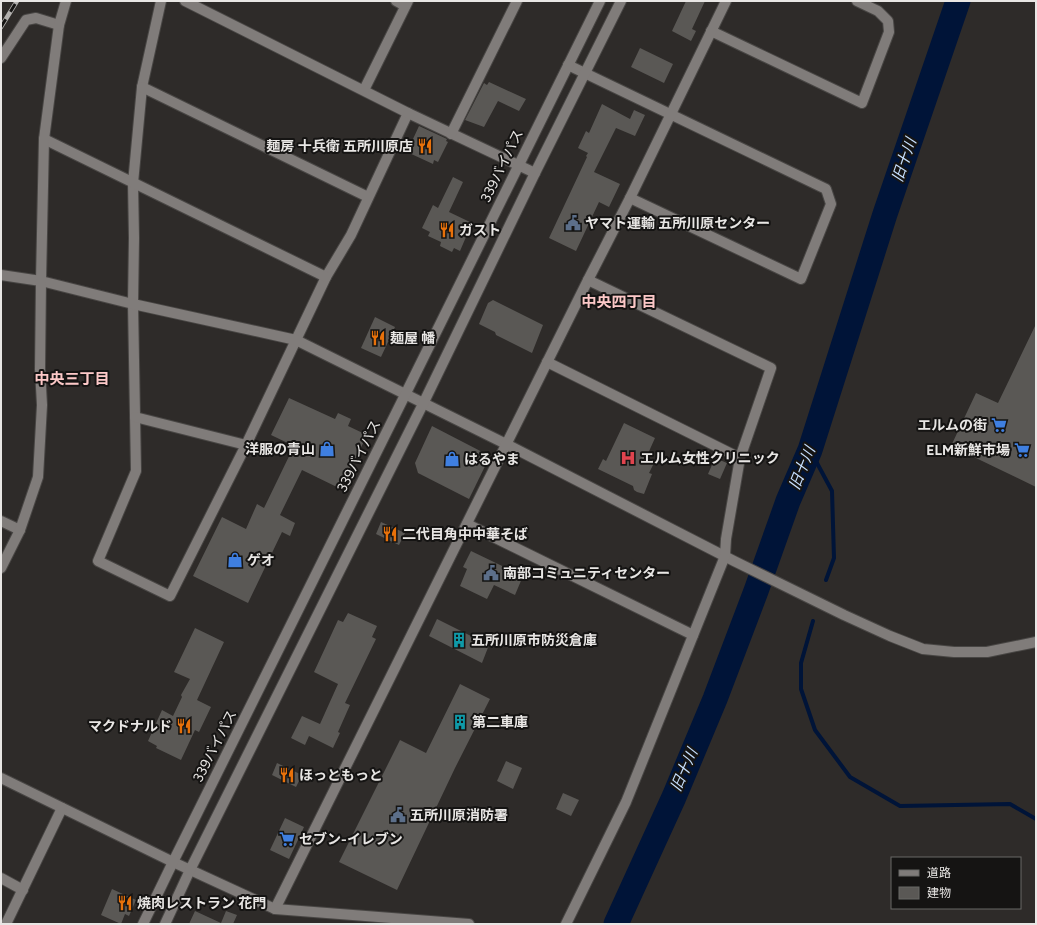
<svg xmlns="http://www.w3.org/2000/svg" width="1037" height="925" font-family="Figtree,'Noto Sans JP',sans-serif">
  <style>
    .lines { fill: none; stroke-linecap: round; stroke-linejoin: round }
    .stream { stroke: #001438; stroke-width: 4 }
    .river { stroke: #001438; stroke-width: 25 }
    .building { fill: #5a5855 }
    .minor-casing { stroke: #484644; stroke-width: 12 }
    .minor { stroke: #807c7a; stroke-width: 10 }
    .rail-casing { stroke: #b2b0ae; stroke-width: 4.5 }
    .rail { stroke: #151413; stroke-width: 3; stroke-dasharray: 9; stroke-linecap: butt }
    .labels { text-anchor: middle; dominant-baseline: central; stroke-width: 4; stroke-linejoin: round; paint-order: stroke }
    .poi-label { font-size: 14px; font-weight: bold; fill: #e8e6e4; stroke: #151413; text-anchor: start }
    .street-label { font-size: 14px; fill: #e8e6e4; stroke: #151413 }
    .water-label { font-size: 15px; font-style: italic; fill: #c6dffe; stroke: #151413 }
    .neighbourhood-label { font-size: 15px; font-weight: bold; fill: #fcc8c7; stroke: #151413 }
  </style>
  <rect width="100%" height="100%" fill="#2e2b29"/>
  <g class="lines">
    <g class="stream">
      <polyline points="810,450 832,491 834,558 826,580"/>
      <polyline points="813,621 801,663 801,689 815,730 850,777 900,806 1010,804 1036,819"/>
    </g>
    <polyline class="river" points="616,924 674,797 715,699 756,591 788,501 810,450 885,214 958,1"/>
  </g>
  <g class="building">
    <polygon points="686,1 705,1 692,29 696,31 691,41 672,31"/>
    <polygon points="640,48 673,64 664,83 631,67"/>
    <polygon points="489,82 526,99 519,111 498,101 484,127 465,120 484,83 487,85"/>
    <polygon points="602,104 630,119 634,110 645,115 635,136 616,128 594,172 620,184 609,207 599,202 576,251 549,238 587,157 586,156 588,153 578,148 586,131 589,133"/>
    <polygon points="419,126 447,139 446,141 448,142 438,162 434,160 433,164 407,152"/>
    <polygon points="453,177 463,182 449,212 472,223 460,251 454,248 452,252 440,246 441,242 428,236 430,232 422,228 433,205 438,208"/>
    <polygon points="493,300 543,325 532,353 496,335 495,332 479,324 488,303"/>
    <polygon points="375,317 395,327 381,357 361,348"/>
    <polygon points="1036,324 1036,487 951,446 976,393 998,403"/>
    <polygon points="289,398 335,419 338,413 351,419 348,426 367,435 341,489 302,470 280,515 295,523 290,536 282,532 248,603 193,576 222,517 246,529 257,504 264,508 294,446 271,435"/>
    <polygon points="624,423 655,438 646,458 655,461 649,473 652,474 644,494 637,492 634,490 633,486 598,469 603,459 606,461"/>
    <polygon points="432,426 490,456 469,499 418,473 415,463"/>
    <polygon points="715,458 727,463 720,479 708,474"/>
    <polygon points="381,522 405,533 399,545 376,534"/>
    <polygon points="471,551 523,576 515,595 494,585 487,599 460,586 467,569 463,567"/>
    <polygon points="348,613 377,626 372,637 376,639 345,703 350,705 338,732 340,733 333,748 309,736 305,745 291,738 302,716 320,724 338,684 314,672 338,620 343,622"/>
    <polygon points="437,619 489,645 482,663 429,636"/>
    <polygon points="195,628 224,642 197,700 211,707 199,732 195,730 181,760 156,748 157,746 148,741 162,710 173,716 182,697 181,695 190,679 174,672"/>
    <polygon points="460,684 490,699 455,768 397,890 339,862 400,740 426,753"/>
    <polygon points="506,761 522,768 513,789 497,781"/>
    <polygon points="277,763 302,775 296,787 272,775"/>
    <polygon points="563,793 579,800 571,816 556,809"/>
    <polygon points="285,818 304,827 289,859 270,850"/>
    <polygon points="112,889 136,900 129,916 125,914 121,924 101,915"/>
    <polygon points="195,911 221,923 226,911 237,915 233,924 189,924"/>
  </g>
  <g class="lines">
    <defs>
      <g id="minor">
        <polyline points="161,1 142,87 133,183 134,238 133,304 136,471 98,561 170,596 246,445 326,277 351,235 408,113"/>
        <polyline points="185,1 408,113 535,173"/>
        <polyline points="396,1 405,6"/>
        <polyline points="711,31 862,103 889,32 888,21 878,11 857,1"/>
        <polyline points="1,58 26,20 36,18 59,25"/>
        <polyline points="568,65 826,189 831,204 801,279 630,198"/>
        <polyline points="142,87 368,197"/>
        <polyline points="364,90 408,1"/>
        <polyline points="451,134 517,1"/>
        <polyline points="44,139 326,277"/>
        <polyline points="1,275 41,281 133,304 296,340 506,444 734,561 844,615 890,636 923,649 954,652 987,652 1036,642"/>
        <polyline points="547,362 740,458"/>
        <polyline points="135,417 246,445"/>
        <polyline points="1,521 20,530"/>
        <polyline points="467,524 693,635"/>
        <polyline points="1,568 20,530 38,477 42,405 40,369 41,281 44,139 59,25 66,1"/>
        <polyline points="1,778 173,862 275,909 469,924"/>
        <polyline points="1,878 23,890"/>
        <polyline points="275,909 588,280 630,198 726,1"/>
        <polyline points="6,924 62,808"/>
        <polyline points="143,924 173,862 405,395 600,1"/>
        <polyline points="165,924 190,870 423,404 535,173 621,1"/>
        <polyline points="566,924 626,802 725,556 726,539 740,458 771,368 588,280"/>
      </g>
    </defs>
    <use href="#minor" class="minor-casing"/>
    <use href="#minor" class="minor"/>
    <defs>
      <polyline id="rail" points="1,27 17,1"/>
    </defs>
    <use href="#rail" class="rail-casing"/>
    <use href="#rail" class="rail"/>
  </g>
  <defs>
    <symbol id="restaurant-bare" viewBox="-9 -9 18 18"><path d="M-5-6h1v4h1v-4h1v4h1v-4h1v5L-1.5 .5V6h-2V.5L-5-1ZM5-6V6H3V1.5H1.5Q1.5-4 5-6Z" fill="#e8710a" stroke="#151413" stroke-width="2.5" paint-order="stroke"/></symbol>
    <symbol id="civic-bare" viewBox="-9 -9 18 18"><path d="M-.6-6.5H3V-4.5H.6V-3L4-1V1h2V6H-6V1h2V-1L-.6-3ZM-1.2 2.5V6h2.4V2.5Z" fill="#5c6f8a" stroke="#151413" stroke-width="2.5" paint-order="stroke"/></symbol>
    <symbol id="supermarket-bare" viewBox="-9 -9 18 18"><path d="M-6-5.5h2.5l.6 2H6L4.5 2H-2.5L-4.4-4H-6ZM-1.5 3.2a1.3 1.3 0 1 0 .1 0ZM3 3.2a1.3 1.3 0 1 0 .1 0Z" fill="#3f7fe0" stroke="#151413" stroke-width="2.5" paint-order="stroke"/></symbol>
    <symbol id="shop-bare" viewBox="-9 -9 18 18"><path d="M-5-2.5h2.3a2.7 3.5 0 0 1 5.4 0H5L5.5 6h-11ZM-1.5-2.5h3a1.5 2.3 0 0 0-3 0Z" fill="#3f7fe0" stroke="#151413" stroke-width="2.5" paint-order="stroke"/></symbol>
    <symbol id="hospital-bare" viewBox="-9 -9 18 18"><path d="M-5-5h3v3.5h4V-5h3V5h-3V1.5h-4V5h-3Z" fill="#e0444e" stroke="#151413" stroke-width="2.5" paint-order="stroke"/></symbol>
    <symbol id="building-bare" viewBox="-9 -9 18 18"><path d="M-4-6H4V6H1V3H-1V6H-4ZM-2.5-4.3h1.7v1.8h-1.7ZM.8-4.3h1.7v1.8H.8ZM-2.5-1h1.7V.8h-1.7ZM.8-1h1.7V.8H.8Z" fill="#0f9aa8" stroke="#151413" stroke-width="2.5" paint-order="stroke"/></symbol>
  </defs>
  <g fill-rule="evenodd">
    <use href="#restaurant-bare" x="414" y="135" width="22" height="22"/>
    <use href="#civic-bare" x="562" y="212" width="22" height="22"/>
    <use href="#restaurant-bare" x="436" y="219" width="22" height="22"/>
    <use href="#restaurant-bare" x="367" y="327" width="22" height="22"/>
    <use href="#supermarket-bare" x="988" y="414" width="22" height="22"/>
    <use href="#shop-bare" x="316" y="438" width="22" height="22"/>
    <use href="#supermarket-bare" x="1011" y="439" width="22" height="22"/>
    <use href="#hospital-bare" x="617" y="447" width="22" height="22"/>
    <use href="#shop-bare" x="441" y="448" width="22" height="22"/>
    <use href="#restaurant-bare" x="379" y="523" width="22" height="22"/>
    <use href="#shop-bare" x="224" y="549" width="22" height="22"/>
    <use href="#civic-bare" x="480" y="562" width="22" height="22"/>
    <use href="#building-bare" x="448" y="629" width="22" height="22"/>
    <use href="#building-bare" x="449" y="711" width="22" height="22"/>
    <use href="#restaurant-bare" x="173" y="715" width="22" height="22"/>
    <use href="#restaurant-bare" x="276" y="764" width="22" height="22"/>
    <use href="#civic-bare" x="387" y="804" width="22" height="22"/>
    <use href="#supermarket-bare" x="276" y="828" width="22" height="22"/>
    <use href="#restaurant-bare" x="114" y="892" width="22" height="22"/>
  </g>
  <g class="labels">
    <g class="poi-label">
      <text x="413" y="146" text-anchor="end">麺房 十兵衛 五所川原店</text>
      <text x="585" y="223">ヤマト運輸 五所川原センター</text>
      <text x="459" y="230">ガスト</text>
      <text x="390" y="338">麺屋 幡</text>
      <text x="987" y="425" text-anchor="end">エルムの街</text>
      <text x="315" y="449" text-anchor="end">洋服の青山</text>
      <text x="1010" y="450" text-anchor="end">ELM新鮮市場</text>
      <text x="640" y="458">エルム女性クリニック</text>
      <text x="464" y="459">はるやま</text>
      <text x="402" y="534">二代目角中中華そば</text>
      <text x="247" y="560">ゲオ</text>
      <text x="503" y="573">南部コミュニティセンター</text>
      <text x="471" y="640">五所川原市防災倉庫</text>
      <text x="472" y="722">第二車庫</text>
      <text x="172" y="726" text-anchor="end">マクドナルド</text>
      <text x="299" y="775">ほっともっと</text>
      <text x="410" y="815">五所川原消防署</text>
      <text x="299" y="839">セブン-イレブン</text>
      <text x="137" y="903">焼肉レストラン 花門</text>
    </g>
    <g class="street-label">
      <text transform="translate(502 166) rotate(-64)">339バイパス</text>
      <text transform="translate(359 456) rotate(-63)">339バイパス</text>
      <text transform="translate(215 746) rotate(-63)">339バイパス</text>
    </g>
    <g class="water-label">
      <text transform="translate(904 160) rotate(-71)">旧十川</text>
      <text transform="translate(802 468) rotate(-68)">旧十川</text>
      <text transform="translate(684 770) rotate(-66)">旧十川</text>
    </g>
    <g class="neighbourhood-label">
      <text x="619" y="302">中央四丁目</text>
      <text x="72" y="379">中央三丁目</text>
    </g>
  </g>
  <rect width="1037" height="925" fill="none" stroke="#e8e6e4" stroke-width="4"/>
  <rect x="891" y="857" width="130" height="52" fill="#151413" stroke="#696867"/>
  <rect x="899" y="870" width="20" height="6" fill="#807c7a" stroke="#696867"/>
  <text x="927" y="877" font-size="12" fill="#e8e6e4">道路</text>
  <rect x="899" y="887" width="20" height="12" fill="#5a5855" stroke="#696867"/>
  <text x="927" y="897" font-size="12" fill="#e8e6e4">建物</text>
</svg>
